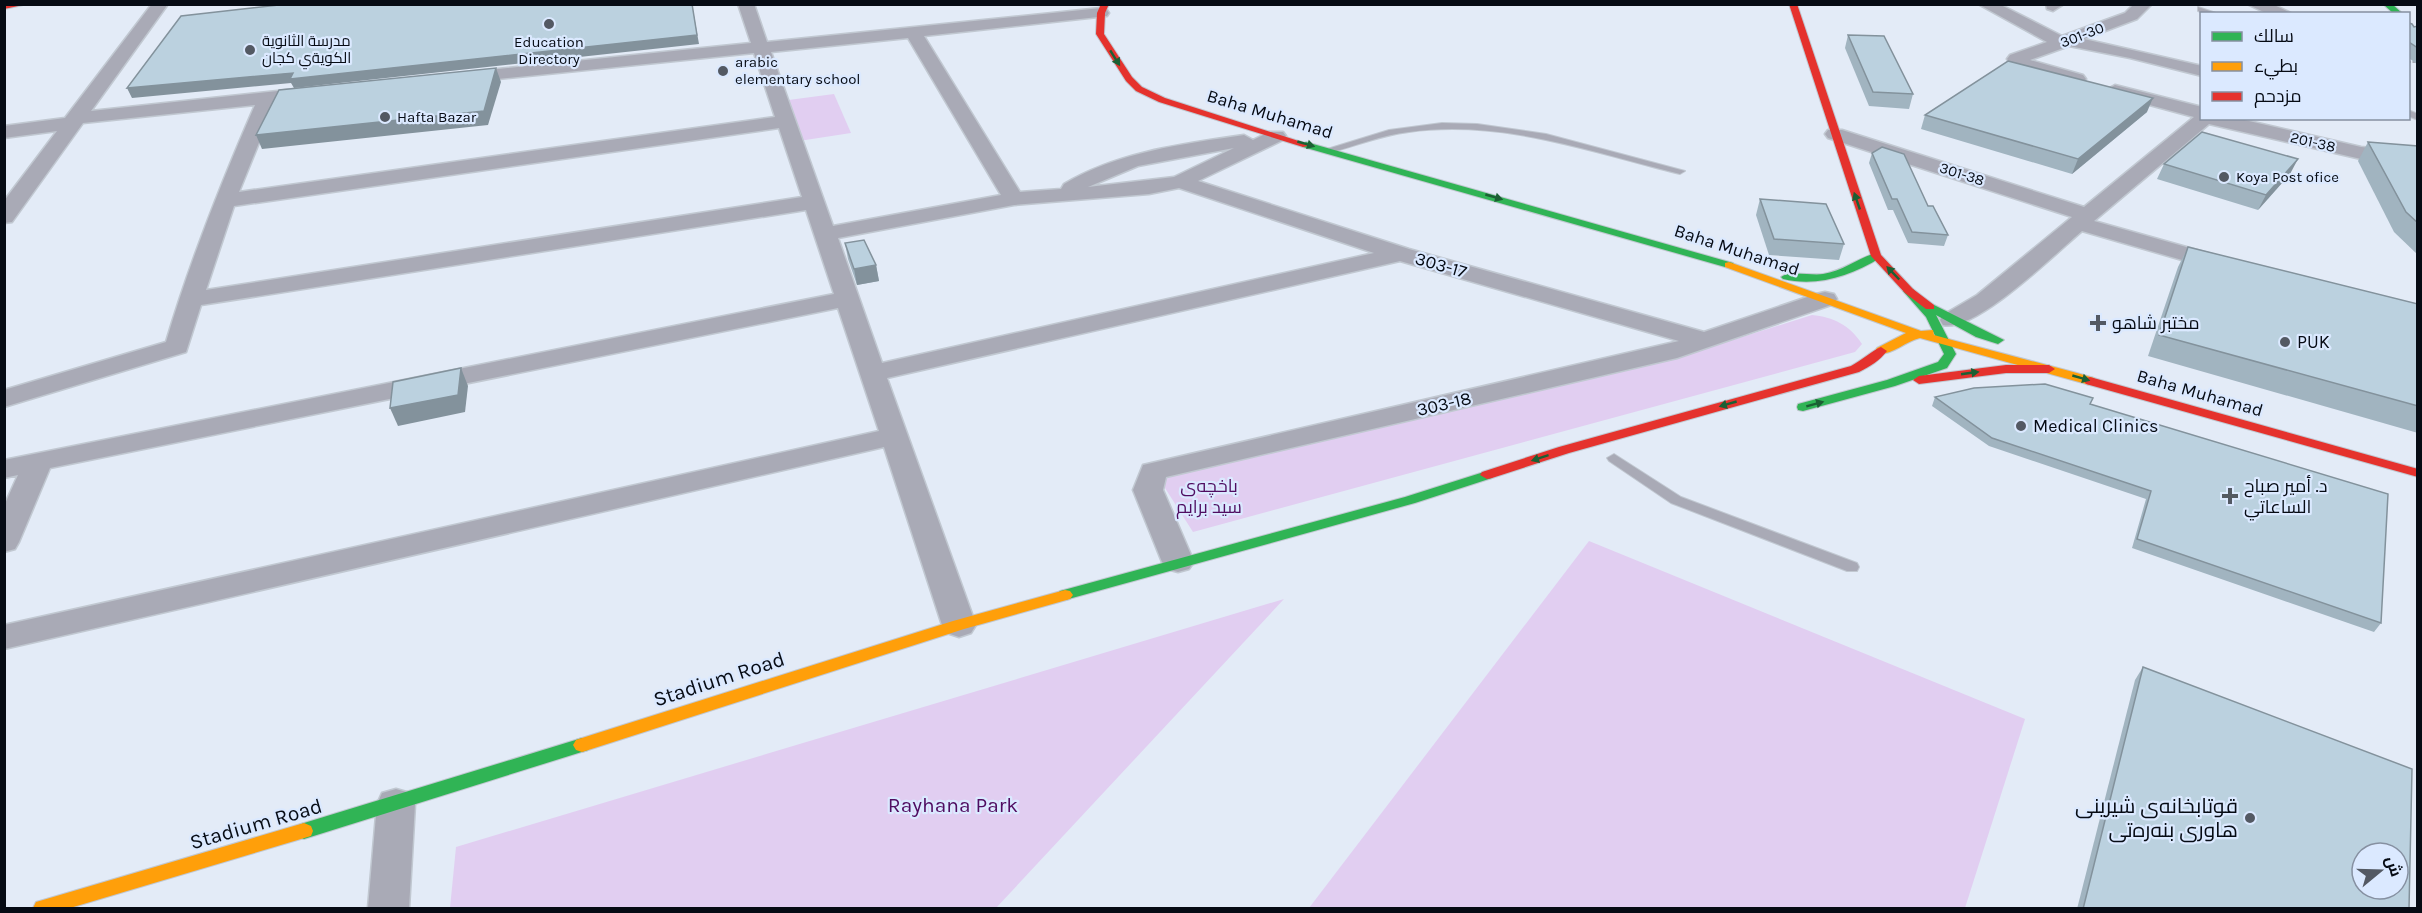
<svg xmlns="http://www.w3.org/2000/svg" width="2422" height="913" font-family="Karla,Cairo,sans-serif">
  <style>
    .green { fill: #e1cef1 }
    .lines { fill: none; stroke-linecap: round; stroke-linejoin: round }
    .lane-casing { stroke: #c1c8d1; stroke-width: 2 }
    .street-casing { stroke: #c1c8d1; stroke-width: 3 }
    .fast-casing { stroke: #c1c8d1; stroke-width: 2 }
    .slow-casing { stroke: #c1c8d1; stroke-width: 2 }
    .jam-casing { stroke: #c1c8d1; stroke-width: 2 }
    .path { stroke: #a5a7b0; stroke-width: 2; stroke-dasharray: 3 1.5; stroke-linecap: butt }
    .lane { fill: #a9aab6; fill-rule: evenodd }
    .street { fill: #a9aab6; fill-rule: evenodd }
    .fast { fill: #30b455; fill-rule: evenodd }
    .slow { fill: #ff9f0a; fill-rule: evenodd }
    .jam { fill: #e5322d; fill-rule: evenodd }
    .wall { fill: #a1b4c0 }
    .shaded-wall { fill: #83929c }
    .building { fill: #bbd1df; stroke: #83929c; stroke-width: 1.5; fill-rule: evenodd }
    .oneway { fill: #1b6034 }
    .poi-dot { fill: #535963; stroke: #dbe9ff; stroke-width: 2 }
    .labels { text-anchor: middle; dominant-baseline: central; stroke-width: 4.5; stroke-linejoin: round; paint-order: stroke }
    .far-street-label { font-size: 15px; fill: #060b14; stroke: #dbe9ff }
    .far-poi-label { font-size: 15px; fill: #060b14; stroke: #dbe9ff; text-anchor: start }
    .street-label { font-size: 18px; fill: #060b14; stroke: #dbe9ff }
    .poi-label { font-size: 18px; fill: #060b14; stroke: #dbe9ff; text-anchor: start }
    .park-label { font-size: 18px; fill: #500d61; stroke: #dbe9ff }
    .near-street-label { font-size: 21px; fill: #060b14; stroke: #dbe9ff }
    .near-park-label { font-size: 21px; fill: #500d61; stroke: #dbe9ff }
    .near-poi-label { font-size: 21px; fill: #060b14; stroke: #dbe9ff; text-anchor: end }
  </style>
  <rect width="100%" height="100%" fill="#e3ebf7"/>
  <g class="green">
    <polygon points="834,94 851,133 799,141 781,101"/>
    <path d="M1812,315C1833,317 1850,325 1862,344L1855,352L1193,532L1158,477L1717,345Z"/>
    <polygon points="1589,541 2025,719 1965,908 1309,908"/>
    <polygon points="1284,599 996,908 450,908 456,847"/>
  </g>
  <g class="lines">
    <defs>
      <g id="lane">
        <polygon points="2198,7 2219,14 2207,14 2198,11"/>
        <polygon points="2408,110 2418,114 2418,120 2408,116"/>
        <path d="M1442,123L1477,124L1546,134L1685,171L1680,174C1591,152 1502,119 1409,132C1382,135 1356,146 1329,153L1324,150L1389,130Z"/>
        <polygon points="1614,454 1681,497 1857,563 1859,567 1857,571 1847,571 1671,503 1609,461 1607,458"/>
      </g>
      <g id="street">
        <path d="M152,4H168L91,111L315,87L324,93L315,99L275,103L239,192L775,117L754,53L459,83L450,78L459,73L751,43L738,4H754L767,42L1101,8L1107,10L1109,13L1107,16L924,36L1020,192L1061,189L1064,184C1118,152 1182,144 1244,135L1253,140L1269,132H1283L1286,136L1283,140L1198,181L1409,249L1704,332L1816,294L1825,292L1834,294L1837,299L1834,304L1677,358L1166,477L1163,490L1194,562L1189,569L1178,572L1167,569L1162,562L1133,490L1143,465L1679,341L1400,261L887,378L976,625L971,633L959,637L947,633L942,625L884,447L4,649V625L879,431L838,308L50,468L19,542L15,549L4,552V506L18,475L4,478V460L834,294L806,210L201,305L186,352L4,407V390L166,342C190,261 221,183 255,105L83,123L12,222L4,223V201L57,131L4,138V126L65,118ZM908,38L1001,195L833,226L771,52ZM779,128L802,197L206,290L234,206ZM1234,148L1174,177L1088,187L1138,166ZM1179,188L1374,253L882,363L838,238L1014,205L1149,194Z"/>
        <path d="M1978,4H1999L2062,36L2125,13L2134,4H2152L2137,19L2084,39L2202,66V76L2130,58L2069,46L2030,60L2083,75L2086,79L2083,83L2077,84C2057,79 2020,76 2007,59L2010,55L2047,42Z"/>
        <polygon points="2046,4 2064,4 2053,11 2047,9"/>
        <polygon points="2247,4 2272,4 2293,14 2268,14"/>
        <path d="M2115,85L2202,107V118H2236L2361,147L2418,152V164L2361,159L2209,124L2094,221L2229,259L2233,264L2229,269H2213L2082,231C2056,253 1975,333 1943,325L1940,320L1943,315L1977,295L2072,217L1828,138L1825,134L1828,130H1842L2084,207L2194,117L2109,94L2106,90Z"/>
        <polygon points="396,789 410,793 415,804 409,908 368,908 377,804 382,793"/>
      </g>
      <g id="fast">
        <polygon points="2383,4 2392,4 2403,14 2394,14"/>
        <polygon points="1306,142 1733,263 1734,265 1733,267 1725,267 1303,147 1301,145"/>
        <path d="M1876,253L1881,256L1880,258C1851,276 1817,287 1783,279L1781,277C1790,270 1811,276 1823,274C1843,271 1858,258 1876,253Z"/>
        <polygon points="1909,288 1913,289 1927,304 1934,305 2004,340 1998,344 1976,337 1936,315 1956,354 1947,368 1895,386 1803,411 1798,410 1797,407 1798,404 1887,380 1938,362 1944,354 1926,317 1903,291"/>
        <polygon points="1487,471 1494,475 1492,478 1415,503 1065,600 1060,599 1057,595 1060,591 1405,497"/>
        <polygon points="582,738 588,740 591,745 588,750 304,839 297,836 295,831 297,826 304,823"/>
      </g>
      <g id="slow">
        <path d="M1729,262L1921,331L1933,330L1934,335L1952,340L2077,373L2094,378L2096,381L2090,385L1920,338C1906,341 1891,356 1877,354L1875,351L1877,348L1906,333L1725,267V263Z"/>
        <polygon points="1065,590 1070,591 1073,595 1070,599 964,629 582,752 576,750 573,745 576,740 582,738 953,621"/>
        <polygon points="304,823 311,826 313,831 311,836 70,908 33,908 36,902 43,900"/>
      </g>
      <g id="jam">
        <polygon points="28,4 4,9 4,5"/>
        <polygon points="1101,4 1109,4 1105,13 1104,34 1132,77 1142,87 1165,98 1311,145 1303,147 1159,102 1136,91 1126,81 1096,34 1097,13"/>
        <polygon points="1789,4 1797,4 1881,255 1913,289 1934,305 1934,309 1926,309 1905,293 1871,256"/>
        <path d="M1881,347L1887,351C1879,361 1871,366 1859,372L1569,453L1492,478L1487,479L1480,475L1482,472L1559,447L1851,366C1861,361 1873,350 1881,347Z"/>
        <polygon points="2006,365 2049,365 2055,369 2049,373 2006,373 1919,384 1913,380 1919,376"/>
        <polygon points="2090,377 2418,469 2418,477 2086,384 2084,381 2086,378"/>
      </g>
    </defs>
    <use href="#lane" class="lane-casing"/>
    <use href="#street" class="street-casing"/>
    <use href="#fast" class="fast-casing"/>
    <use href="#slow" class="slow-casing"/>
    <use href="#jam" class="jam-casing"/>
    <polyline class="path" points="2408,62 2418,62"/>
    <use href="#lane" class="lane"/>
    <use href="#street" class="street"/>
    <use href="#fast" class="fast"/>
    <use href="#slow" class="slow"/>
    <use href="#jam" class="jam"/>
  </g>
  <g class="wall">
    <polygon points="2409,23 2414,27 2418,26 2418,65 2409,58"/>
    <polygon points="1848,35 1913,94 1909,109 1869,106 1845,48"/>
    <polygon points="2147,112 2072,174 1921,129 1925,115"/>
    <polygon points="2368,142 2418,146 2418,255 2394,232 2358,161"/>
    <polygon points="1872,153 1928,206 1948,235 1944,246 1908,243 1893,210 1888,210 1869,163"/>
    <polygon points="2164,164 2290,174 2258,210 2157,179"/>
    <polygon points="1760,199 1844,244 1839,260 1769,255 1756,215"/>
    <polygon points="845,243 876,265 879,281 857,285 848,259"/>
    <polygon points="2188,247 2418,304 2418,433 2148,356 2178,267"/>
    <polygon points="1935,397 2090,404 2381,623 2374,632 2132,548 2146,499 1989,446 1932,406"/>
    <polygon points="2143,667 2409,909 2077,909 2135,680"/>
  </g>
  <g class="shaded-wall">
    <polygon points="692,4 699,44 294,88 291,83 132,98 127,88"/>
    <polygon points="496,68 501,82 488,125 262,149 256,135"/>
    <polygon points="2153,98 2147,112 2072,174 2078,159"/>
    <polygon points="2298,159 2290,174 2258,210 2266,195"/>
    <polygon points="876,265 879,281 857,285 854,269"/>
    <polygon points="461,368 468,386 465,412 398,426 390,408"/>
  </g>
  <g class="building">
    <polygon points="288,4 692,4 697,35 290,79 293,73 127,88 181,16"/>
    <polygon points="2409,23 2412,24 2414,27 2418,26 2418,48 2409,42"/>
    <polygon points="1848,35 1884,36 1913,94 1873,92"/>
    <polygon points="2008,61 2153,98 2078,159 1925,115"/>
    <polygon points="496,68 484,111 256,135 279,90"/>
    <polygon points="2202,132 2298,159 2266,195 2164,164"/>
    <polygon points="2368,142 2418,146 2418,223 2406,212"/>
    <polygon points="1882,147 1904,154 1928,206 1933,206 1948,235 1912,232 1897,199 1892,199 1872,153"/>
    <polygon points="1760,199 1826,204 1844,244 1774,239"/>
    <polygon points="864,240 876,265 854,269 845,243"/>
    <polygon points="2188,247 2418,304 2418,406 2159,335"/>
    <polygon points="461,368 458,395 390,408 393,382"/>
    <polygon points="2045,384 2093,398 2090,404 2388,494 2381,623 2137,539 2151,491 1992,438 1935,397 1974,388"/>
    <path d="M2143,667L2412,769L2409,909H2083ZM2362,853H2398V889H2362Z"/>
  </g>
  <defs><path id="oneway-solid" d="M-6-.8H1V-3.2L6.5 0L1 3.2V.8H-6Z" transform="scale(1.5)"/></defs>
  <g class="oneway">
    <use href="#oneway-solid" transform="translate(1115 58) rotate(58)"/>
    <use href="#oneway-solid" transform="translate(1306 144) rotate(16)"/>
    <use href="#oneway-solid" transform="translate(1494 197) rotate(16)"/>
    <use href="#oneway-solid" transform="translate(1857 201) rotate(-109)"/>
    <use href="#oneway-solid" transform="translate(1893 273) rotate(-134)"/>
    <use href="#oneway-solid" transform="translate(1970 373) rotate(-8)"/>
    <use href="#oneway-solid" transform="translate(2081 378) rotate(16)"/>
    <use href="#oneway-solid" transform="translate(1728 404) rotate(164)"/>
    <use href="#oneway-solid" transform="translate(1815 404) rotate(-15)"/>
    <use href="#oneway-solid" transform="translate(1540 458) rotate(162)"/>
  </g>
  <g class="poi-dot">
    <circle cx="549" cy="24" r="6"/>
    <circle cx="250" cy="50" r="6"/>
    <circle cx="723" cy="71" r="6"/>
    <circle cx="385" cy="117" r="6"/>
    <circle cx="2224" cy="177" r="6"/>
    <path d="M2095 314h6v6h6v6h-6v6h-6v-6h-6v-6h6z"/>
    <circle cx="2285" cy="342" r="6"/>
    <circle cx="2021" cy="426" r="6"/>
    <path d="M2227 487h6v6h6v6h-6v6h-6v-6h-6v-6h6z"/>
    <circle cx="2250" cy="818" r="6"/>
  </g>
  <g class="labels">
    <g class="far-street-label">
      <text transform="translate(2082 35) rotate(-21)">301-30</text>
      <text transform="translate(2313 142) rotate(13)">201-38</text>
      <text transform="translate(1962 174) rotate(18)">301-38</text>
    </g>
    <g class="far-poi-label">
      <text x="262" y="41">مدرسة الثانوية<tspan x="262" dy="17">الكويةي كجان</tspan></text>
      <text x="549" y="42" text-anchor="middle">Education<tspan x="549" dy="17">Directory</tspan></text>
      <text x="735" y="62">arabic<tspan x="735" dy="17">elementary school</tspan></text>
      <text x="397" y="117">Hafta Bazar</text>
      <text x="2236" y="177">Koya Post ofice</text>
    </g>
    <g class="street-label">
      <text transform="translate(1270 114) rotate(17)">Baha Muhamad</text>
      <text transform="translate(1737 250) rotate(18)">Baha Muhamad</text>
      <text transform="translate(1441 265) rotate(16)">303-17</text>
      <text transform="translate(2200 393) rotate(16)">Baha Muhamad</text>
      <text transform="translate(1444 404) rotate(-13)">303-18</text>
    </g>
    <g class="poi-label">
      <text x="2112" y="323">مختبر شاهو</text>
      <text x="2297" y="342">PUK</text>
      <text x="2033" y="426">Medical Clinics</text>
      <text x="2244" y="486">د. أمير صباح<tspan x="2244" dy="21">الساعاتي</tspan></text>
    </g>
    <g class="park-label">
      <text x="1209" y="486">باخچه‌ی<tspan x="1209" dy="21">سید برایم</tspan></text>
    </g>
    <g class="near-street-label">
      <text transform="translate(719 679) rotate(-18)">Stadium Road</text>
      <text transform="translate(256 824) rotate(-16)">Stadium Road</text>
    </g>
    <g class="near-park-label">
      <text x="953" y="805">Rayhana Park</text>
    </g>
    <g class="near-poi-label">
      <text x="2238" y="806">قوتابخانه‌ی شیرینی<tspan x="2238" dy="24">هاوری بنه‌ره‌تی</tspan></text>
    </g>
  </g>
  <rect width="2422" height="913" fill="none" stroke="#060b14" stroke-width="12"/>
  <rect x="2200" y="12" width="210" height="108" fill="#dbe9ff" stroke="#8690a1" stroke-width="1.5"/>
  <rect x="2212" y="32" width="30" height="9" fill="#30b455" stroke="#8690a1" stroke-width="1.5"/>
  <text x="2254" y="42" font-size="18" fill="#060b14">سالك</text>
  <rect x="2212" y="62" width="30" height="9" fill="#ff9f0a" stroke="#8690a1" stroke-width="1.5"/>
  <text x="2254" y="72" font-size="18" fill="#060b14">بطيء</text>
  <rect x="2212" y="92" width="30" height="9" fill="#e5322d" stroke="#8690a1" stroke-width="1.5"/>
  <text x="2254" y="102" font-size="18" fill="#060b14">مزدحم</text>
  <g transform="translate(2380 871) rotate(71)"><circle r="28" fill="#dbe9ff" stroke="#8690a1" stroke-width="1.5"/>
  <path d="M0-4.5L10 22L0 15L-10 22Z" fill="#535963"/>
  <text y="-9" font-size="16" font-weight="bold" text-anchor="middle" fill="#060b14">ش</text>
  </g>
</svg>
